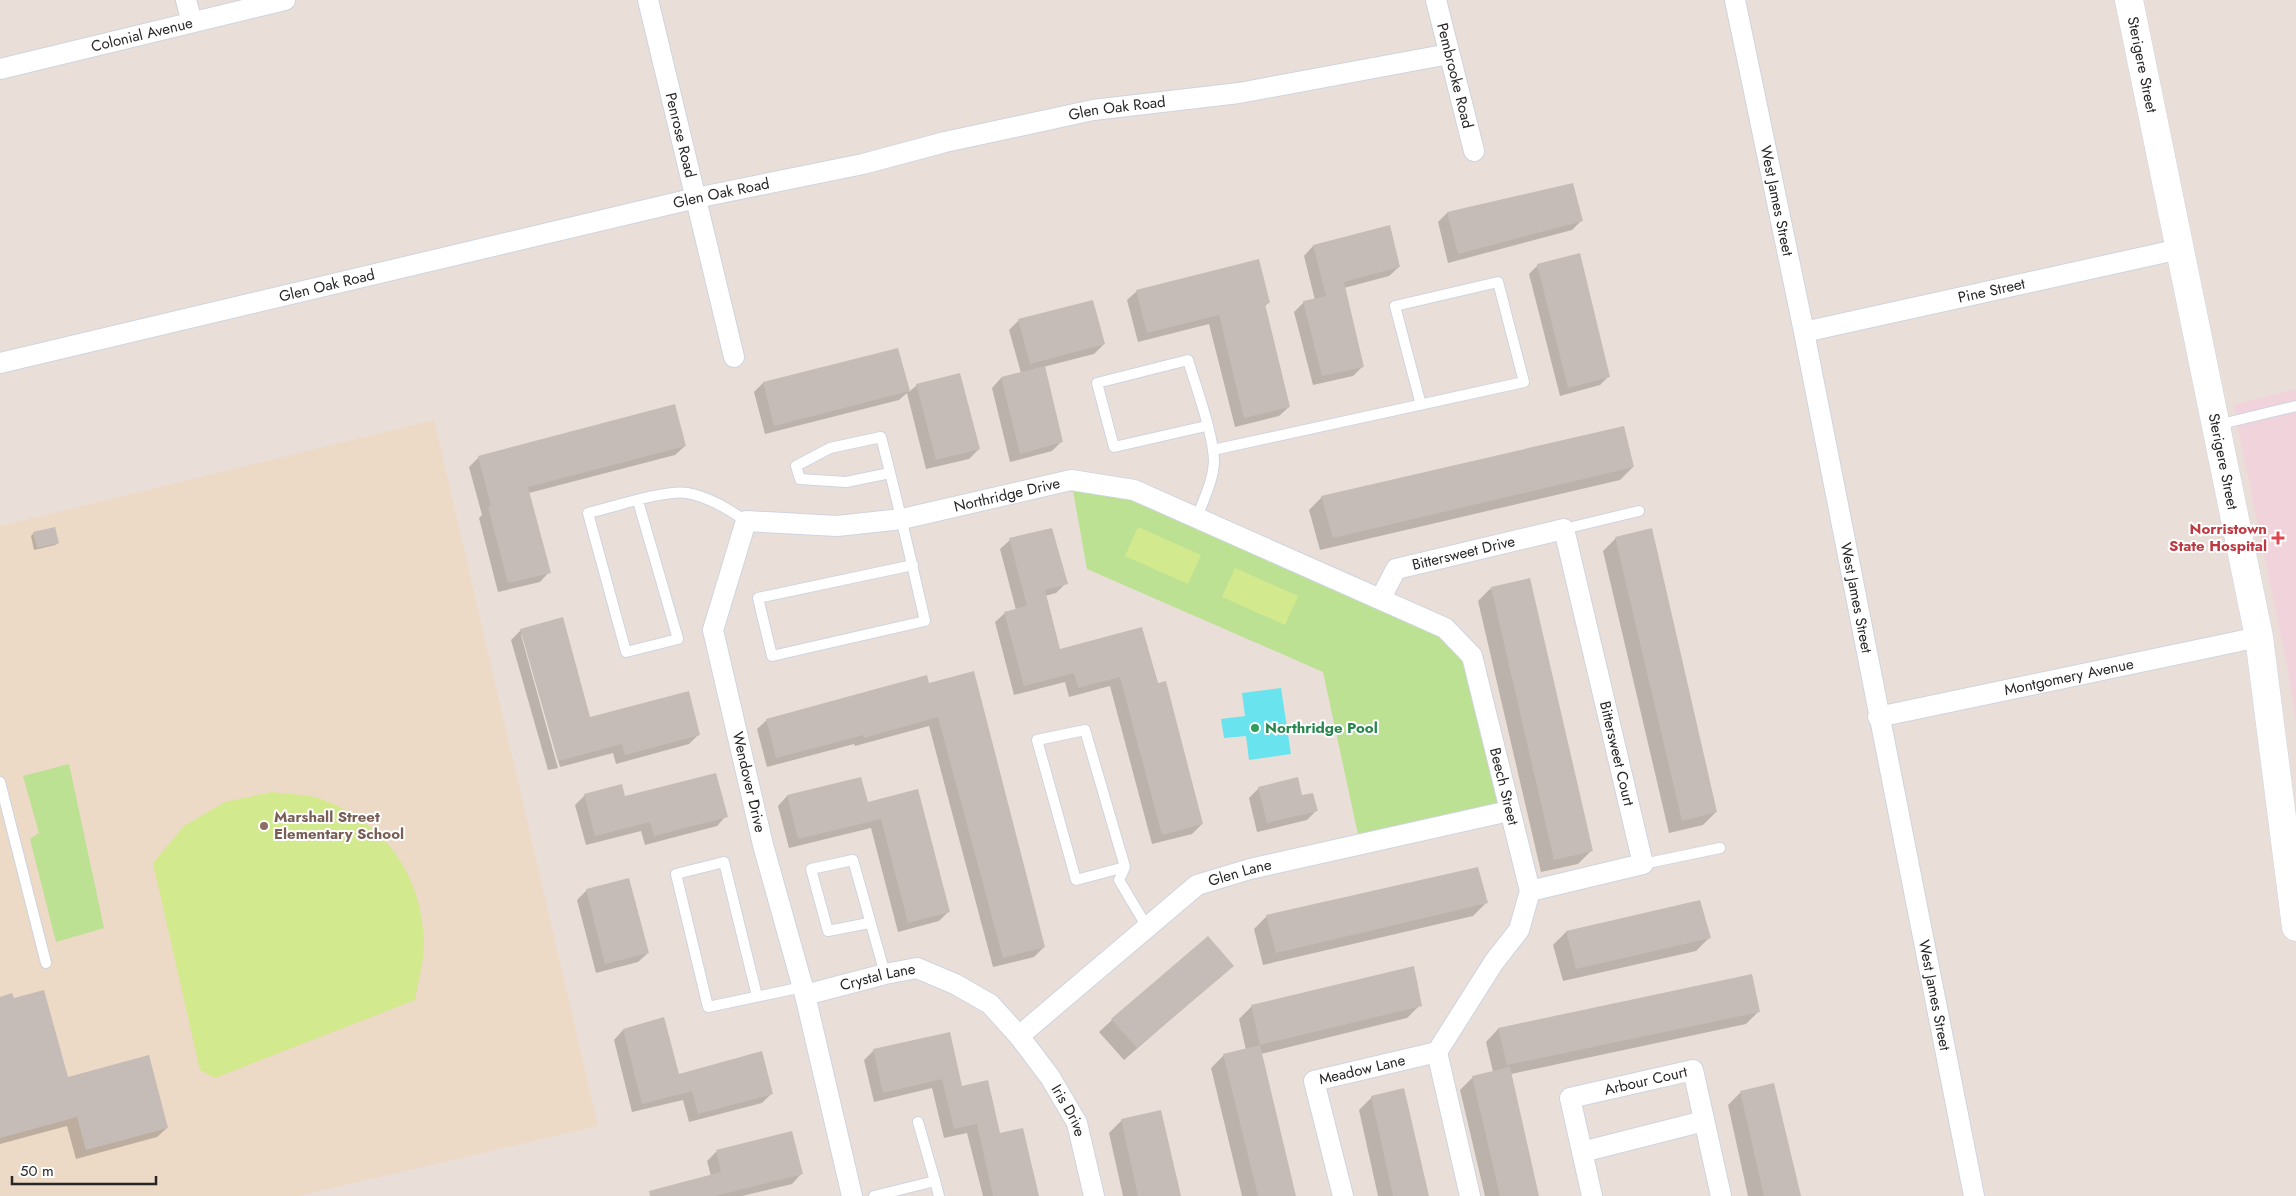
<svg xmlns="http://www.w3.org/2000/svg" width="2296" height="1196" font-family="Jost,sans-serif">
  <style>
    .education { fill: #ecd9c6 }
    .medical { fill: #f1d4db }
    .green { fill: #bce193 }
    .pitch { fill: #d3e98e }
    .water { fill: #69e3ee }
    .shadow { fill: #0003 }
    .building { fill: #c5bcb8 }
    .lines { fill: none; stroke-linecap: round; stroke-linejoin: round }
    .lane-casing { stroke: #cdd4e0; stroke-width: 12 }
    .street-casing { stroke: #cdd4e0; stroke-width: 22 }
    .secondary-casing { stroke: #cdd4e0; stroke-width: 29 }
    .lane { stroke: #fff; stroke-width: 10 }
    .street { stroke: #fff; stroke-width: 20 }
    .secondary { stroke: #fff; stroke-width: 28 }
    .health-dot { fill: #e0444e; stroke: #fff; stroke-width: 2 }
    .leisure-dot { fill: #2e9e5b; stroke: #fff; stroke-width: 2 }
    .education-dot { fill: #8d6e63; stroke: #fff; stroke-width: 2 }
    .labels { text-anchor: middle; dominant-baseline: central; stroke-width: 4; stroke-linejoin: round; paint-order: stroke }
    .street-label { font-size: 15px; fill: #272727; stroke: #fff }
    .health-label { font-size: 15px; font-weight: bold; fill: #be3a42; stroke: #fff; text-anchor: end }
    .leisure-label { font-size: 15px; font-weight: bold; fill: #27864d; stroke: #fff; text-anchor: start }
    .education-label { font-size: 15px; font-weight: bold; fill: #785e54; stroke: #fff; text-anchor: start }
  </style>
  <rect width="100%" height="100%" fill="#eadfd8"/>
  <polygon class="education" points="434,420 598,1126 298,1196 0,1196 0,526"/>
  <polygon class="medical" points="2296,389 2296,723 2288,671 2233,405"/>
  <g class="green">
    <polygon points="1071,480 1134,490 1381,598 1472,656 1509,811 1360,844 1323,672 1087,569"/>
    <polygon points="69,764 104,928 56,942 30,839 39,833 23,776"/>
  </g>
  <g class="pitch">
    <polygon points="1138,527 1201,555 1188,584 1125,556"/>
    <polygon points="1235,568 1298,596 1285,625 1222,597"/>
    <path d="M272,792C287,794 306,794 321,799C386,823 422,875 424,943C424,961 418,982 415,1000L215,1078L200,1070L153,863L184,826L225,802Z"/>
  </g>
  <polygon class="water" points="1281,688 1291,754 1249,760 1246,736 1224,738 1221,719 1245,716 1242,693"/>
  <g class="shadow">
    <polygon points="1447,213 1581,221 1572,230 1448,263 1438,222"/>
    <polygon points="1313,246 1399,267 1389,276 1344,288 1363,366 1353,376 1313,385 1294,312 1304,302 1315,300 1304,256"/>
    <polygon points="1538,265 1609,376 1600,385 1560,396 1529,274"/>
    <polygon points="1137,291 1269,302 1265,306 1289,407 1279,416 1235,427 1209,324 1138,342 1127,300"/>
    <polygon points="1019,320 1104,344 1094,354 1043,367 1062,441 1052,451 1010,462 992,388 1001,378 1021,373 1009,330"/>
    <polygon points="898,349 909,392 917,385 979,449 969,459 926,469 907,393 899,400 765,434 754,392 763,383"/>
    <polygon points="685,446 675,455 529,493 549,572 540,582 498,592 479,518 482,515 469,467 479,457"/>
    <polygon points="1633,467 1620,480 1320,550 1309,510 1322,497"/>
    <polygon points="34,533 58,543 55,545 34,550 31,536"/>
    <polygon points="1616,538 1716,812 1703,825 1669,833 1603,551"/>
    <polygon points="1010,540 1066,583 1056,593 1045,596 1059,650 1141,629 1202,824 1192,834 1152,844 1110,686 1069,697 1065,682 1014,695 995,622 1005,613 1016,610 1000,549"/>
    <polygon points="1491,588 1591,851 1578,864 1541,872 1478,601"/>
    <polygon points="521,630 589,719 698,735 689,744 616,764 613,753 560,767 523,635 521,635 558,768 548,770 511,640"/>
    <polygon points="926,677 1044,947 1034,957 993,967 929,726 855,746 854,744 767,767 757,729 767,720"/>
    <polygon points="861,778 867,803 917,790 949,911 939,921 898,932 871,828 789,848 778,806 787,796"/>
    <polygon points="1259,788 1301,797 1317,810 1307,820 1257,832 1249,798"/>
    <polygon points="585,795 624,798 726,816 717,826 645,845 641,831 586,845 575,805"/>
    <polygon points="587,890 648,953 638,962 596,973 577,900"/>
    <polygon points="1486,903 1473,916 1263,965 1254,929 1267,916"/>
    <polygon points="1566,932 1709,938 1696,951 1563,981 1553,945"/>
    <polygon points="1232,966 1124,1060 1099,1032 1112,1020"/>
    <polygon points="0,998 67,1078 167,1128 157,1137 76,1159 67,1126 0,1144"/>
    <polygon points="1420,1005 1407,1018 1261,1054 1295,1196 1242,1196 1211,1068 1224,1055 1246,1050 1239,1019 1252,1006"/>
    <polygon points="1759,1011 1746,1024 1511,1074 1538,1196 1485,1196 1460,1090 1473,1077 1493,1072 1486,1042 1498,1029"/>
    <polygon points="623,1030 678,1075 772,1093 762,1103 689,1122 683,1100 632,1112 614,1040"/>
    <polygon points="949,1034 961,1087 1000,1134 1038,1196 983,1196 967,1133 944,1138 932,1088 874,1102 864,1060 874,1050"/>
    <polygon points="1741,1092 1799,1196 1748,1196 1728,1105"/>
    <polygon points="1372,1097 1427,1196 1378,1196 1359,1110"/>
    <polygon points="1122,1120 1179,1196 1123,1196 1109,1133"/>
    <polygon points="716,1152 801,1174 792,1184 742,1196 663,1196 711,1176 707,1161"/>
  </g>
  <g class="building">
    <polygon points="1573,183 1583,221 1458,254 1447,212"/>
    <polygon points="1390,225 1400,267 1344,282 1364,367 1322,376 1303,301 1326,296 1313,245"/>
    <polygon points="1580,253 1610,377 1568,388 1537,264"/>
    <polygon points="1259,259 1270,303 1265,304 1290,407 1244,418 1219,315 1147,333 1136,290"/>
    <polygon points="1093,300 1105,344 1030,364 1018,319"/>
    <polygon points="898,348 910,391 774,426 763,382"/>
    <polygon points="1045,366 1063,442 1020,454 1001,377"/>
    <polygon points="960,373 980,449 936,460 916,384"/>
    <polygon points="675,404 686,446 528,487 551,573 508,583 488,507 491,506 478,456"/>
    <polygon points="1624,426 1634,467 1333,538 1321,496"/>
    <polygon points="55,527 59,543 37,548 33,532"/>
    <polygon points="1052,528 1068,584 1045,590 1060,649 1142,627 1158,683 1166,681 1203,824 1162,835 1120,677 1078,688 1074,673 1024,686 1004,612 1027,606 1009,538"/>
    <polygon points="1652,528 1717,812 1682,821 1615,537"/>
    <polygon points="1530,578 1593,851 1554,860 1491,587"/>
    <polygon points="563,617 590,717 689,691 700,735 625,755 622,744 558,761 520,629"/>
    <polygon points="974,671 1045,947 1003,958 938,717 864,738 864,735 776,758 766,719 927,675 929,683"/>
    <polygon points="716,773 728,817 654,836 650,822 595,836 584,794 622,784 625,796"/>
    <polygon points="861,777 868,802 918,789 950,912 908,923 881,819 798,839 787,795"/>
    <polygon points="1298,777 1302,795 1313,793 1318,811 1267,823 1258,787"/>
    <polygon points="1478,867 1488,903 1276,953 1266,915"/>
    <polygon points="629,878 649,953 605,964 586,889"/>
    <polygon points="1700,900 1711,938 1576,969 1566,931"/>
    <polygon points="1208,936 1234,966 1137,1048 1111,1019"/>
    <polygon points="1414,966 1422,1006 1260,1045 1251,1005"/>
    <polygon points="1752,974 1760,1012 1507,1065 1498,1028"/>
    <polygon points="44,990 68,1077 149,1055 168,1128 86,1150 77,1117 0,1138 0,997 12,993 14,998"/>
    <polygon points="664,1017 679,1074 762,1051 773,1094 698,1114 692,1091 642,1104 623,1029"/>
    <polygon points="950,1032 962,1086 988,1080 1000,1133 1023,1128 1039,1196 993,1196 977,1124 954,1129 942,1079 883,1093 873,1049"/>
    <polygon points="1260,1045 1296,1196 1258,1196 1223,1054"/>
    <polygon points="1510,1067 1539,1196 1500,1196 1472,1076"/>
    <polygon points="1774,1083 1801,1196 1764,1196 1740,1091"/>
    <polygon points="1404,1088 1429,1196 1393,1196 1371,1096"/>
    <polygon points="1161,1110 1181,1196 1138,1196 1121,1119"/>
    <polygon points="792,1131 803,1174 715,1196 650,1196 649,1191 721,1172 716,1150"/>
  </g>
  <g class="lines">
    <defs>
      <g id="lane">
        <polyline points="2217,425 2296,406"/>
        <polyline points="1213,450 1524,382 1498,282 1395,306 1421,405"/>
        <path d="M890,473L846,482L800,479L796,466L830,448L881,437C897,498 911,560 925,621L772,656L758,598L913,565"/>
        <path d="M638,501L678,639L626,652L588,513C610,508 667,489 687,493C709,497 728,509 746,521"/>
        <path d="M1197,518C1203,500 1213,482 1214,462C1214,436 1196,387 1188,360L1097,383L1114,447L1206,426"/>
        <polyline points="1564,529 1639,511"/>
        <polyline points="0,782 46,963"/>
        <polyline points="1643,864 1720,848"/>
        <polyline points="1125,867 1076,880 1037,740 1085,730 1125,867 1119,880 1147,927"/>
        <polyline points="869,923 828,931 811,869 853,860 885,974"/>
        <polyline points="757,996 724,862 676,874 708,1007 803,987"/>
        <polyline points="935,1181 939,1196"/>
        <polyline points="874,1196 935,1181 918,1122"/>
      </g>
      <g id="street">
        <polyline points="186,0 192,22"/>
        <path id="s1" d="M648,0L734,357"/>
        <path id="s2" d="M1436,0L1474,151"/>
        <path id="s3" d="M1735,0L1804,332L1974,1196"/>
        <path id="s4" d="M0,69L285,0"/>
        <path id="s5" d="M1804,332L2180,249"/>
        <path id="s6" d="M0,363L696,198L863,164L945,142L1093,110L1239,93L1449,54"/>
        <path id="s7" d="M1381,598L1396,569L1564,529L1643,864L1530,891"/>
        <path id="s8" d="M1878,717L2259,637"/>
        <path id="s9" d="M805,995L885,974L917,968L955,984L990,1004L1019,1036L1050,1077L1077,1123L1094,1196"/>
        <path id="s10" d="M1019,1036L1197,885L1250,869L1509,811"/>
        <polyline points="1582,1152 1704,1121"/>
        <path id="s11" d="M852,1196L805,995L763,845L713,630L746,521L837,526L902,519L1071,480L1134,490L1445,628L1472,656L1530,891L1519,930L1494,962L1437,1052L1470,1196"/>
        <path id="s12" d="M1343,1196L1314,1081L1437,1052"/>
        <path id="s13" d="M1592,1196L1570,1098L1693,1070L1721,1196"/>
      </g>
      <g id="secondary">
        <path id="s14" d="M2129,0L2259,637L2296,927"/>
      </g>
    </defs>
    <use href="#lane" class="lane-casing"/>
    <use href="#street" class="street-casing"/>
    <use href="#secondary" class="secondary-casing"/>
    <use href="#lane" class="lane"/>
    <use href="#street" class="street"/>
    <use href="#secondary" class="secondary"/>
  </g>
  <path class="health-dot" d="M2275.5 530.5h5v5h5v5h-5v5h-5v-5h-5v-5h5z"/>
  <circle class="leisure-dot" cx="1255" cy="728" r="5"/>
  <circle class="education-dot" cx="264" cy="826" r="5"/>
  <g class="labels">
    <g class="street-label">
      <text stroke="none"><textPath href="#s4" startOffset="146">Colonial Avenue</textPath></text>
      <text stroke="none"><textPath href="#s14" startOffset="66">Sterigere Street</textPath></text>
      <text stroke="none"><textPath href="#s2" startOffset="78">Pembrooke Road</textPath></text>
      <text stroke="none"><textPath href="#s6" startOffset="1146">Glen Oak Road</textPath></text>
      <text stroke="none"><textPath href="#s1" startOffset="139">Penrose Road</textPath></text>
      <text stroke="none"><textPath href="#s6" startOffset="741">Glen Oak Road</textPath></text>
      <text stroke="none"><textPath href="#s3" startOffset="205">West James Street</textPath></text>
      <text stroke="none"><textPath href="#s6" startOffset="336">Glen Oak Road</textPath></text>
      <text stroke="none"><textPath href="#s5" startOffset="192">Pine Street</textPath></text>
      <text stroke="none"><textPath href="#s14" startOffset="471">Sterigere Street</textPath></text>
      <text stroke="none"><textPath href="#s11" startOffset="961">Northridge Drive</textPath></text>
      <text stroke="none"><textPath href="#s7" startOffset="102">Bittersweet Drive</textPath></text>
      <text stroke="none"><textPath href="#s3" startOffset="610">West James Street</textPath></text>
      <text stroke="none"><textPath href="#s8" startOffset="195">Montgomery Avenue</textPath></text>
      <text stroke="none"><textPath href="#s7" startOffset="436">Bittersweet Court</textPath></text>
      <text transform="translate(749 782) rotate(77)">Wendover Drive</text>
      <text stroke="none"><textPath href="#s11" startOffset="1604">Beech Street</textPath></text>
      <text stroke="none"><textPath href="#s10" startOffset="278">Glen Lane</textPath></text>
      <text stroke="none"><textPath href="#s9" startOffset="75">Crystal Lane</textPath></text>
      <text stroke="none"><textPath href="#s3" startOffset="1015">West James Street</textPath></text>
      <text stroke="none"><textPath href="#s12" startOffset="168">Meadow Lane</textPath></text>
      <text stroke="none"><textPath href="#s13" startOffset="178">Arbour Court</textPath></text>
      <text stroke="none"><textPath href="#s9" startOffset="330">Iris Drive</textPath></text>
    </g>
    <g class="health-label">
      <text x="2267" y="529">Norristown<tspan x="2267" dy="17">State Hospital</tspan></text>
    </g>
    <g class="leisure-label">
      <text x="1265" y="728">Northridge Pool</text>
    </g>
    <g class="education-label">
      <text x="274" y="817">Marshall Street<tspan x="274" dy="17">Elementary School</tspan></text>
    </g>
  </g>
  <path d="M12 1176v8h144v-8" fill="none" stroke="#272727" stroke-width="2.5"/>
  <text x="20" y="1176" font-size="15" fill="#272727" stroke="#ffffff" stroke-width="4" paint-order="stroke">50 m</text>
</svg>
